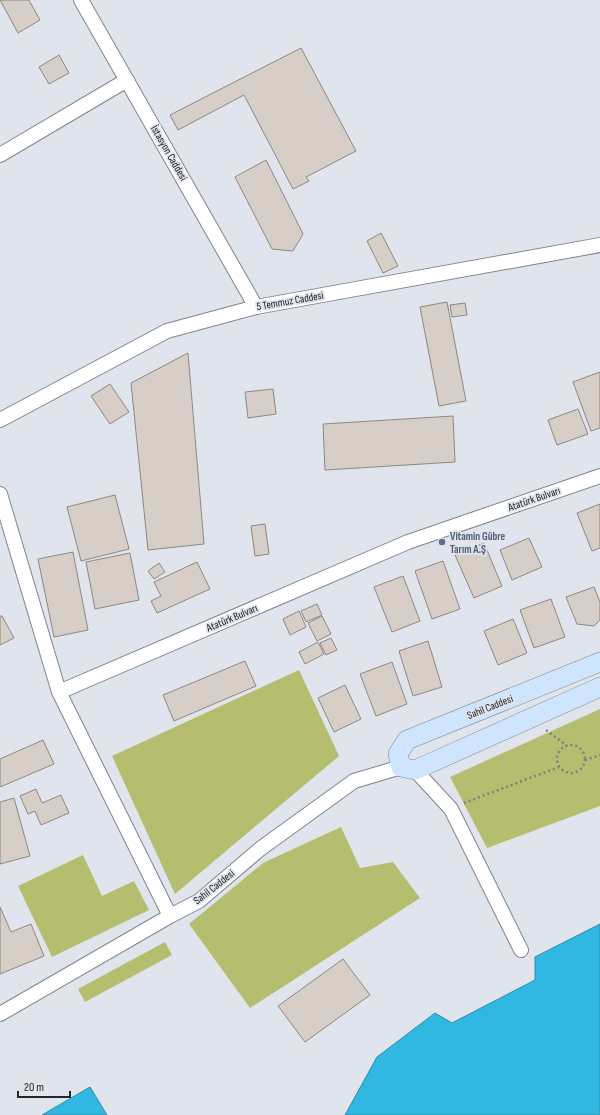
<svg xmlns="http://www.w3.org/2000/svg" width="600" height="1115" font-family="'Sofia Sans Condensed',sans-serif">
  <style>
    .green { fill: #b5be6f }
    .water { fill: #30b8e3; stroke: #2c8cab }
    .building { fill: #d7cec8; stroke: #8e8781 }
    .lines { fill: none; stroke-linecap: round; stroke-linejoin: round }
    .street-casing { stroke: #80848c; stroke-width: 16 }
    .secondary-casing { stroke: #80848c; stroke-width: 20 }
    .path { stroke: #7d7f85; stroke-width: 2.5; stroke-dasharray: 2 3; stroke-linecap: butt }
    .street { stroke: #fff; stroke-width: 14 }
    .secondary { stroke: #cfe4fd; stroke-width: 19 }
    .service-dot { fill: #5c6f8a; stroke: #e0e4ed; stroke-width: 1.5 }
    .labels { text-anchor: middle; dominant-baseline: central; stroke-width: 3.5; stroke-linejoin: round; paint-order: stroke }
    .street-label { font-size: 11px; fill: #232427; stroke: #e0e4ed }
    .service-label { font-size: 11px; font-weight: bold; fill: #4e5e75; stroke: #e0e4ed; text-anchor: start }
  </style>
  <rect width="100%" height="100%" fill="#e0e4ed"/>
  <g class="green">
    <polygon points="299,670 339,756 175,894 112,756"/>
    <polygon points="600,709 600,806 487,848 450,777"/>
    <polygon points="341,827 360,868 393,862 420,898 250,1008 189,924 263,863"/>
    <polygon points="83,855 102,896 134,881 149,910 52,957 18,886"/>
    <polygon points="165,942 172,955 85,1002 78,989"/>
  </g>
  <g class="water">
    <polygon points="600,924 600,1115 345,1115 377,1057 435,1013 452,1023 535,980 535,957"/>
    <polygon points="90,1087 107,1115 42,1115"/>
  </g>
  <g class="building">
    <polygon points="0,0 29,0 40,20 18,33"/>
    <polygon points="301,48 356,151 306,177 309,181 293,189 244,95 178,130 170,115"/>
    <polygon points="59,55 69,73 49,84 39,67"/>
    <polygon points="266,160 303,234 293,251 272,249 235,177"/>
    <polygon points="381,233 398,266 383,273 367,241"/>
    <polygon points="447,302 466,401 439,406 420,307"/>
    <polygon points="465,303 467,315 452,317 450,305"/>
    <polygon points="188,353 204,544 148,550 131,383"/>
    <polygon points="600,372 600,428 591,431 573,382"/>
    <polygon points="110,384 129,412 110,424 91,396"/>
    <polygon points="273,389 276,414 248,418 245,392"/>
    <polygon points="578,409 588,434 557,445 548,420"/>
    <polygon points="453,416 455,462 325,470 323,424"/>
    <polygon points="115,495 129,549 81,561 67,507"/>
    <polygon points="600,504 600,548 592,551 577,513"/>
    <polygon points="265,524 269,554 255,556 251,526"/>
    <polygon points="529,538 542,567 512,580 500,550"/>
    <polygon points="484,543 502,586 474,598 455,555"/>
    <polygon points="73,552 88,630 54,637 38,559"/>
    <polygon points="130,553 139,600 95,609 86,562"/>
    <polygon points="443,561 460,609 432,619 415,571"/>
    <polygon points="197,562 210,589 157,613 151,601 161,596 154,582"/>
    <polygon points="159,563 165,572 154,579 148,571"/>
    <polygon points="403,576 420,621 392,632 374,587"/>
    <polygon points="594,587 600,602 600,620 594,626 577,624 566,597"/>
    <polygon points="551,599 565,637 534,648 520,610"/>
    <polygon points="317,604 322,615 306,622 301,611"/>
    <polygon points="299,611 306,627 290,635 283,619"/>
    <polygon points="0,616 2,616 14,638 0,645"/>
    <polygon points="322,616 331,634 317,641 308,623"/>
    <polygon points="513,619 527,653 498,665 484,631"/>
    <polygon points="331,638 337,650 326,655 320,643"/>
    <polygon points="428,641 442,687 413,696 399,651"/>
    <polygon points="318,642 324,654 305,664 299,652"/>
    <polygon points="245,661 256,686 174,721 163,695"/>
    <polygon points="392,662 407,704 376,716 360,674"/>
    <polygon points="345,685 361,719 334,732 318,698"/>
    <polygon points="43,740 54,764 0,787 0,759"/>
    <polygon points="36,789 42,803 61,795 69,813 41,825 35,811 28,814 20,796"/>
    <polygon points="14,798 30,856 0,864 0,802"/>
    <polygon points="0,907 11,932 31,924 44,956 0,974"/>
    <polygon points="343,959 370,995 305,1042 278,1006"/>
  </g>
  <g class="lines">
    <defs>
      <g id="street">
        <polyline points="81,0 256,307"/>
        <polyline points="0,155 127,80"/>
        <polyline points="0,420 167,331 256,307 600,245"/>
        <polyline points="0,494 59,692 408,542 600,476"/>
        <polyline points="59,692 170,916"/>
        <polyline points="415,770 451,809 521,950"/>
        <polyline points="0,1014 170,916 199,901 260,849 354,781 401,767"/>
      </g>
      <polyline id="secondary" points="600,662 407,740 398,754 401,767 415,770 600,687"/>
    </defs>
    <use href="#street" class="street-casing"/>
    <use href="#secondary" class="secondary-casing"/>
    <g class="path">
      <polyline points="546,730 566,745"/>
      <circle cx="571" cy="759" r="14"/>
      <polyline points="585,760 600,755"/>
      <polyline points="464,803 559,767"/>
    </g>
    <use href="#street" class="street"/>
    <use href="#secondary" class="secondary"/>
  </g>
  <circle class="service-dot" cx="442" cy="542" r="4"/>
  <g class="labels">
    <g class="street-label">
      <text transform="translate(169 153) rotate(60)">İstasyon Caddesi</text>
      <text transform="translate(290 301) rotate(-10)">5 Temmuz Caddesi</text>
      <text transform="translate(534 499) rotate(-19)">Atatürk Bulvarı</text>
      <text transform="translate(232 618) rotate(-23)">Atatürk Bulvarı</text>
      <text transform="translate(490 707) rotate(-22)">Sahil Caddesi</text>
      <text transform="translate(214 887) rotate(-38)">Sahil Caddesi</text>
    </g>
    <g class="service-label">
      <text x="450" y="536">Vitamin Gübre<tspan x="450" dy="13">Tarım A.Ş</tspan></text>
    </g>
  </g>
  <path d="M18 1091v6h52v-6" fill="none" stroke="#232427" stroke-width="2"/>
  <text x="24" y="1091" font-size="12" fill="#232427" stroke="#e0e4ed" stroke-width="3" paint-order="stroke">20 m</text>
</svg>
